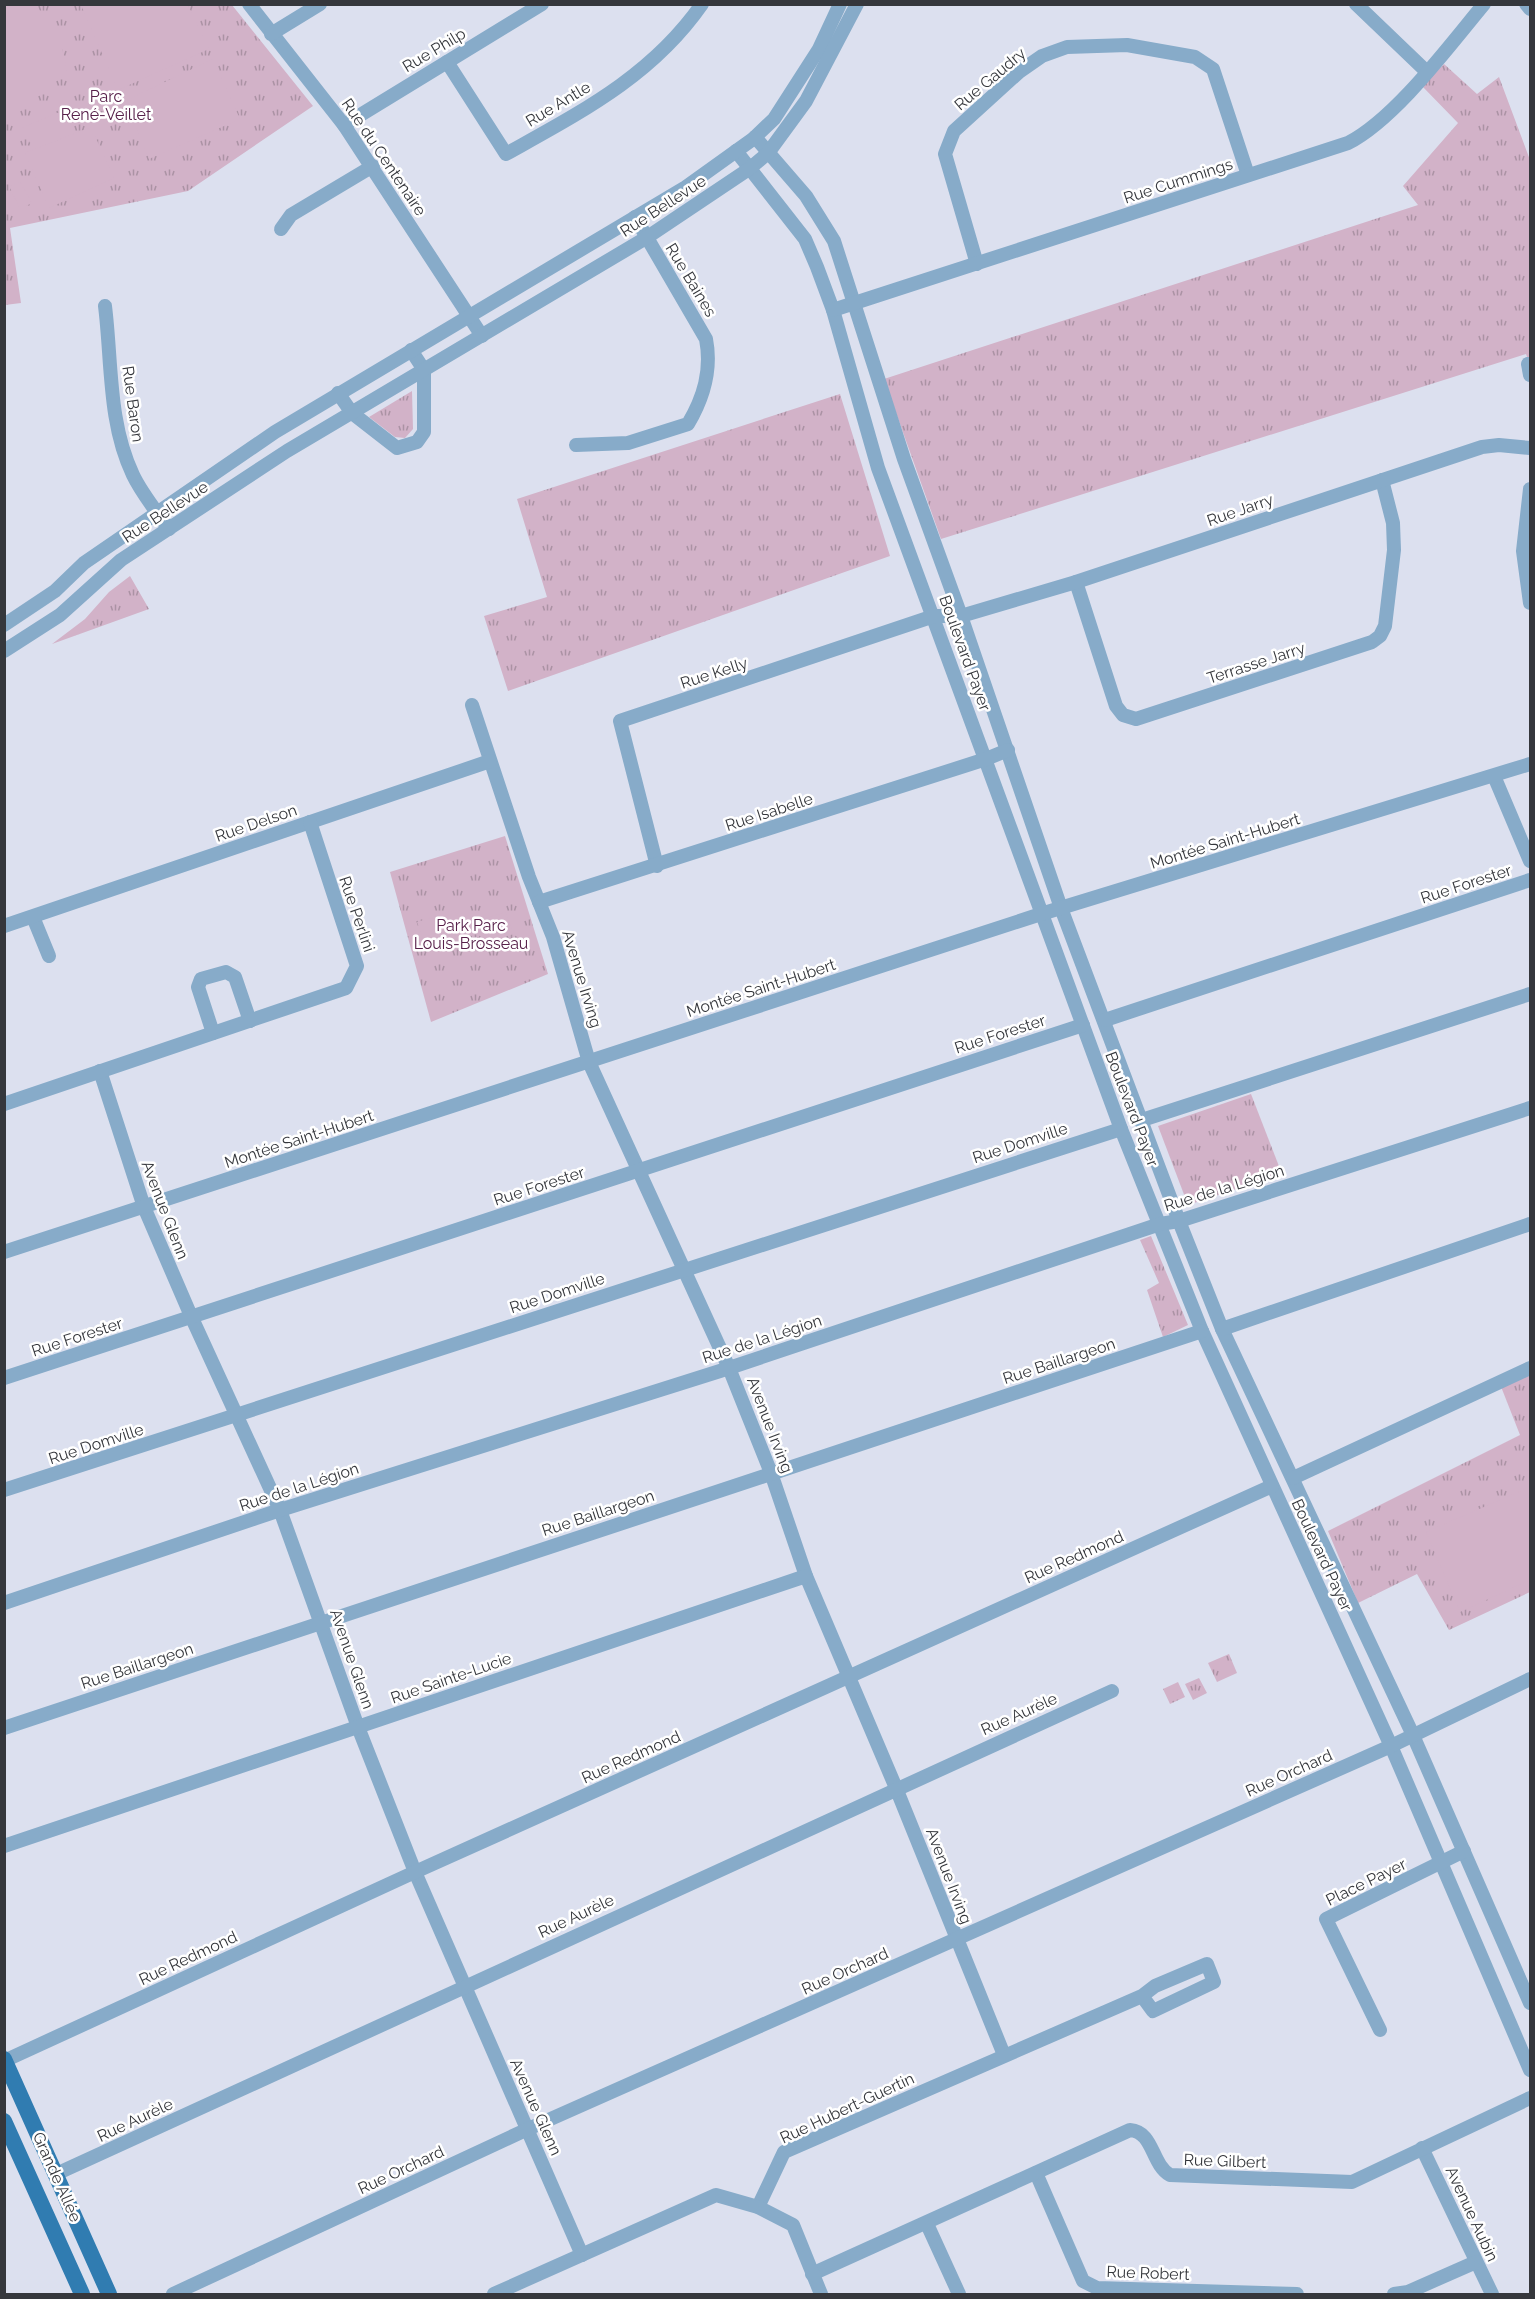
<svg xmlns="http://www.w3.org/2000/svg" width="1535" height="2299" font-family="Raleway,sans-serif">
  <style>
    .grass { fill: url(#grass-tufts) }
    .pitch { fill: #d2b2c8 }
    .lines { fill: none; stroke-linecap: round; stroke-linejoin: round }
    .minor { stroke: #87abc9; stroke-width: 14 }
    .major { stroke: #307cb1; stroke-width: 16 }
    .labels { text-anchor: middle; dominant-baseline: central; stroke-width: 5; stroke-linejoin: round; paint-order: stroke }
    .street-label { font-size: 16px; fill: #35373c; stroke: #fff }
    .park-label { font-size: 16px; fill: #57204a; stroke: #fff }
  </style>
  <defs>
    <pattern id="grass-tufts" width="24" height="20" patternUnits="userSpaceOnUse" patternTransform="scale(1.5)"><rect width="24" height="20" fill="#d2b2c8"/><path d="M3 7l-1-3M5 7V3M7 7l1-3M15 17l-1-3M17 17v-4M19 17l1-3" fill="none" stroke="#ab92a4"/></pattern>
  </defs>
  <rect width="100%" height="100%" fill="#dce0ef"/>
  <g class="grass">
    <polygon points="4,5 232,5 313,106 188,191 10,228 21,303 5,305"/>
    <polygon points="1444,64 1477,94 1499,77 1530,160 1530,365 1526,354 941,539 884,379 1418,205 1403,186 1458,123 1422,86"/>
    <polygon points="412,391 413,429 405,438 395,437 369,417"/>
    <polygon points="840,394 890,556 508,691 484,616 547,597 517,499"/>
    <polygon points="130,576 149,609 52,644 85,619 109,592"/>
    <polygon points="505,836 548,974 431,1022 390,872"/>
    <polygon points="1251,1094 1282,1174 1188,1205 1158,1126"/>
    <polygon points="1151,1236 1188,1325 1163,1337 1147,1290 1159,1283 1140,1240"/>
    <polygon points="1530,1364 1530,1592 1449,1630 1417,1574 1358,1603 1328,1531 1520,1435 1498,1379"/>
    <polygon points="1229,1654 1237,1673 1217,1682 1208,1663"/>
    <polygon points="1199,1678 1207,1693 1193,1700 1185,1684"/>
    <polygon points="1178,1682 1185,1697 1170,1704 1163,1689"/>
  </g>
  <g class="pitch">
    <path d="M5,4L35,5C55,26 64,46 67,74L5,105Z"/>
    <polygon points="81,5 188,5 209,49 118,90"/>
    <polygon points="213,59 240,119 149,159 125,101"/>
    <polygon points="62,111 70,127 30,143 22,128"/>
    <polygon points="91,127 114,178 49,208 25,153"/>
    <polygon points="20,182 32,203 20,209 9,186"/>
    <polygon points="455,910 462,931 425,944 417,922"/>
    <polygon points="506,912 513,934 483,944 476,921"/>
    <polygon points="1530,1487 1530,1580 1460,1612 1426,1532"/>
  </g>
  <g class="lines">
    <g class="minor">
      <polyline points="249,4 344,125 482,336"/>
      <polyline points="1356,4 1427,72"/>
      <polyline points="1526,4 1530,9"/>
      <polyline points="271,34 320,4"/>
      <path d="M447,62L506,154C581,112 652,76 702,4"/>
      <polyline points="344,125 542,4"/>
      <polyline points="755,137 806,196 834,241 904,459 961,616 1061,908 1179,1221 1222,1329 1412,1733 1530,2003"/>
      <polyline points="736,151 805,239 817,267 833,310 878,468 1121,1129 1202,1331 1391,1746 1530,2070"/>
      <polyline points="281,229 291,215 373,166"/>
      <polyline points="977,264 945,154 954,131 1019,72 1042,56 1067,47 1127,45 1195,57 1213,69 1248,175"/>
      <path d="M105,306C112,362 108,423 133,475C142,494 157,512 169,529"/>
      <path d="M833,310L1348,143C1395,119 1449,46 1484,4"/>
      <polyline points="1528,364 1530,375"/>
      <polyline points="338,393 352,413 397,448 417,442 424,432 424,370 411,350"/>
      <path d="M576,445L628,443L688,424C704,397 712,370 706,339L635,217"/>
      <polyline points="1530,489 1523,551 1530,603"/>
      <polyline points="1076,582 1116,706 1123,715 1136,719 1372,642 1380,636 1385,626 1394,550 1393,523 1382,480"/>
      <polyline points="4,625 55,591 84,563 275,432 686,187 753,139 774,119 819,49 840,4"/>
      <polyline points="4,651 60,615 121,560 287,451 646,238 749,169 768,153 806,101 857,4"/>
      <polyline points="472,705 529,877 553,937 589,1062 729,1368 771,1473 806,1576 896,1788 1004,2055"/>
      <polyline points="1494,776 1530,861"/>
      <polyline points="657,866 620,721 934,616 961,616 1076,582 1482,447 1499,445 1530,448"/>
      <polyline points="539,902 986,759 1008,750"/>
      <polyline points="33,917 49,956"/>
      <polyline points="4,926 490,761"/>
      <polyline points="1105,1020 1530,880"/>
      <polyline points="213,1033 198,987 201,979 226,972 235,977 250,1021"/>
      <polyline points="100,1071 144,1207 191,1316 280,1510 358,1727 415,1872 582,2255"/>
      <polyline points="4,1104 346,988 357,966 310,822"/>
      <polyline points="1142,1120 1530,994"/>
      <polyline points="4,1252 1041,914 1530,764"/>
      <polyline points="1222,1329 1530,1224"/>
      <polyline points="4,1378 1083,1025"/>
      <polyline points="1293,1478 1530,1368"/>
      <polyline points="4,1490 1121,1129"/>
      <polyline points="4,1603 280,1510 720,1371 1160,1224 1179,1221 1530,1108"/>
      <polyline points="4,1728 1202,1331"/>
      <polyline points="4,1846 806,1576"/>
      <polyline points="1380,2030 1326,1919 1464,1851"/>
      <polyline points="4,2061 415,1872 1272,1486"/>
      <polyline points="1422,2148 1492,2294"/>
      <polyline points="1036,2173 1083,2281 1097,2288 1297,2294"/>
      <polyline points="56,2174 1112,1691"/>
      <polyline points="758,2207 784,2152 1142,1996 1155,1986 1207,1964 1214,1982 1153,2011 1142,1996"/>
      <polyline points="927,2224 959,2294"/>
      <path d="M812,2274L1130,2130C1154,2132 1151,2164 1170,2175L1352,2182L1530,2098"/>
      <polyline points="173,2294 528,2129 1391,1746 1530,1679"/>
      <polyline points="494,2294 716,2195 758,2207 793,2225 821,2294"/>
      <polyline points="1394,2294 1408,2292 1476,2262"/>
    </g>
    <g class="major">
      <polyline points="4,2059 109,2294"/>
      <polyline points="4,2121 82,2294"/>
    </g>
  </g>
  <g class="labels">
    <g class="street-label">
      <text transform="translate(434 50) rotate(-31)">Rue Philp</text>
      <text transform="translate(990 79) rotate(-40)">Rue Gaudry</text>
      <text transform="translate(558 104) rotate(-31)">Rue Antle</text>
      <text transform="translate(384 157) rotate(56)">Rue du Centenaire</text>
      <text transform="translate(1178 181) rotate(-18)">Rue Cummings</text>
      <text transform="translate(663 206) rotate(-33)">Rue Bellevue</text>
      <text transform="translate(691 280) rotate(59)">Rue Baines</text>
      <text transform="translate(133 404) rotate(82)">Rue Baron</text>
      <text transform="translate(1240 510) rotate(-19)">Rue Jarry</text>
      <text transform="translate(165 512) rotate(-33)">Rue Bellevue</text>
      <text transform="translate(965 653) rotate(70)">Boulevard Payer</text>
      <text transform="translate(1256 663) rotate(-18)">Terrasse Jarry</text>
      <text transform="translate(714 673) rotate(-18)">Rue Kelly</text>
      <text transform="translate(769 812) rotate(-18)">Rue Isabelle</text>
      <text transform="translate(256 823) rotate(-19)">Rue Delson</text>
      <text transform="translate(1225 841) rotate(-17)">Montée Saint-Hubert</text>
      <text transform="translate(1466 884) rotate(-18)">Rue Forester</text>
      <text transform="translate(357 914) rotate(71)">Rue Perlini</text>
      <text transform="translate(582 979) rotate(73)">Avenue Irving</text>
      <text transform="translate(761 988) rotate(-18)">Montée Saint-Hubert</text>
      <text transform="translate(1000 1034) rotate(-18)">Rue Forester</text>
      <text transform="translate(1132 1109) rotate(69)">Boulevard Payer</text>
      <text transform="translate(299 1139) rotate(-18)">Montée Saint-Hubert</text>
      <text transform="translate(1020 1143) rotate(-18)">Rue Domville</text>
      <text transform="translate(539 1186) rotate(-18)">Rue Forester</text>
      <text transform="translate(1224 1188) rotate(-17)">Rue de la Légion</text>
      <text transform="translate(165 1210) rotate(69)">Avenue Glenn</text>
      <text transform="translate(557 1293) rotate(-18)">Rue Domville</text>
      <text transform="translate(77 1337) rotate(-18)">Rue Forester</text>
      <text transform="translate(762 1339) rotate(-18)">Rue de la Légion</text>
      <text transform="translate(1059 1361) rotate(-18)">Rue Baillargeon</text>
      <text transform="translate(770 1425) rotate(69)">Avenue Irving</text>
      <text transform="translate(96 1444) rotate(-18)">Rue Domville</text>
      <text transform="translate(299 1487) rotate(-18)">Rue de la Légion</text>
      <text transform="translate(598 1513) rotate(-18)">Rue Baillargeon</text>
      <text transform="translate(1322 1555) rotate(65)">Boulevard Payer</text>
      <text transform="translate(1074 1557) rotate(-24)">Rue Redmond</text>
      <text transform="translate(352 1659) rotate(71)">Avenue Glenn</text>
      <text transform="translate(137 1666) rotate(-18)">Rue Baillargeon</text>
      <text transform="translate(451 1678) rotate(-19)">Rue Sainte-Lucie</text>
      <text transform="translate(1019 1714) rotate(-24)">Rue Aurèle</text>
      <text transform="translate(631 1757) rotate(-24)">Rue Redmond</text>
      <text transform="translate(1289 1773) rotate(-24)">Rue Orchard</text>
      <text transform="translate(949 1876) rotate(69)">Avenue Irving</text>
      <text transform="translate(1366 1882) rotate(-26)">Place Payer</text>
      <text transform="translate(576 1916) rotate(-25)">Rue Aurèle</text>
      <text transform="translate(188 1958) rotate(-25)">Rue Redmond</text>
      <text transform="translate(845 1971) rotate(-24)">Rue Orchard</text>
      <text transform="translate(536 2107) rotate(66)">Avenue Glenn</text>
      <text transform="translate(847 2108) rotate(-25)">Rue Hubert-Guertin</text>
      <text transform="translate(135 2120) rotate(-25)">Rue Aurèle</text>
      <text transform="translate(1225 2161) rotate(2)">Rue Gilbert</text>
      <text transform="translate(401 2170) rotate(-25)">Rue Orchard</text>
      <text transform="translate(57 2177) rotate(66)">Grande Allée</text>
      <text transform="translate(1472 2214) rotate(65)">Avenue Aubin</text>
      <text transform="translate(1148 2273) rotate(2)">Rue Robert</text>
    </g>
    <g class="park-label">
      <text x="106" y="96">Parc<tspan x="106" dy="18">René-Veillet</tspan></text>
      <text x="471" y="925">Park Parc<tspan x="471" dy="18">Louis-Brosseau</tspan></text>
    </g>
  </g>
  <rect width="1535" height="2299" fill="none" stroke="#35373c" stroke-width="12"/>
</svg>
